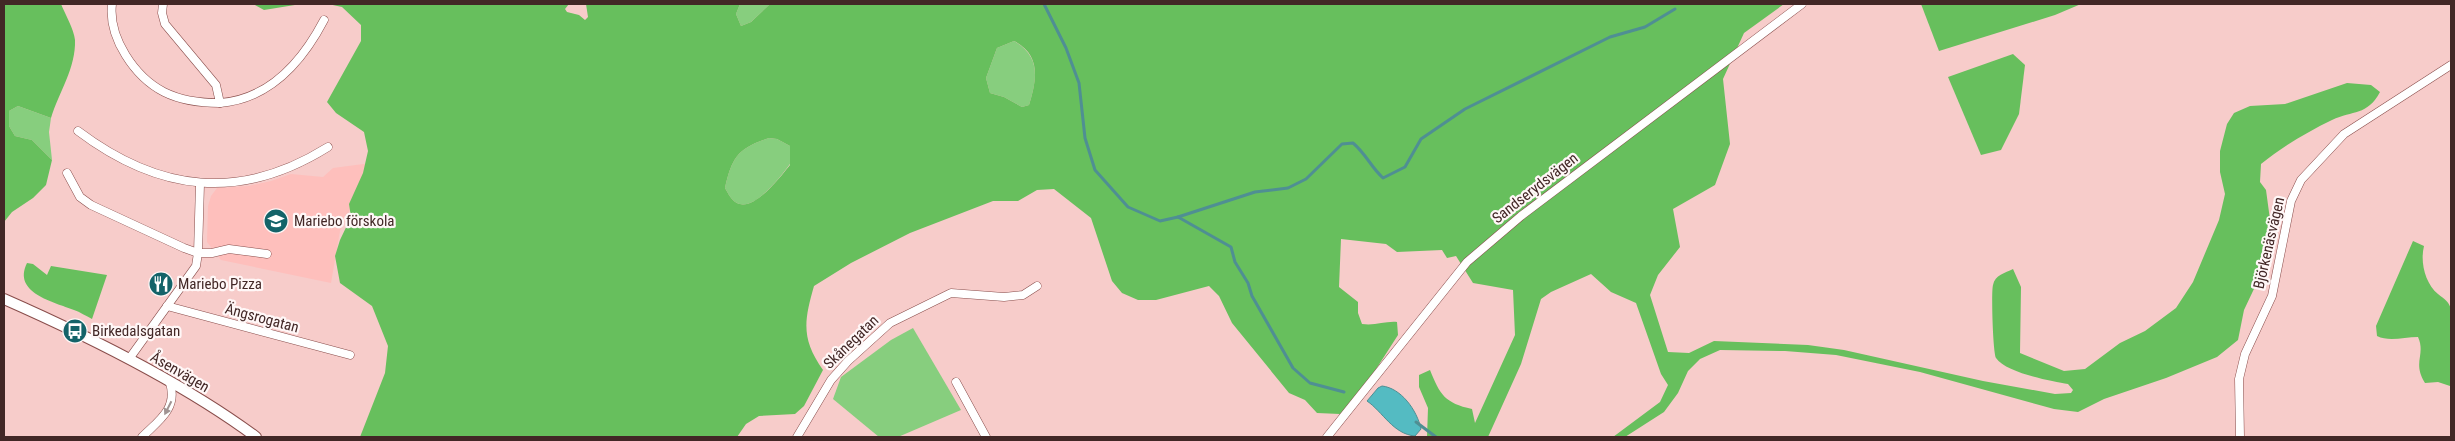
<svg xmlns="http://www.w3.org/2000/svg" width="2455" height="441" font-family="'Roboto Condensed',sans-serif">
  <style>
    .built { fill: #febfbc }
    .green { fill: #87ce7e }
    .forest { fill: #67bf5d; fill-rule: evenodd }
    .water { fill: #54bbc2; stroke: #4f8f93 }
    .lines { fill: none; stroke-linecap: round; stroke-linejoin: round }
    .stream { stroke: #4f8f93; stroke-width: 3 }
    .minor-casing { stroke: #894d4b; stroke-width: 9 }
    .tertiary-casing { stroke: #894d4b; stroke-width: 12 }
    .minor { stroke: #fff; stroke-width: 8 }
    .tertiary { stroke: #fff; stroke-width: 10 }
    .oneway { fill: #a09392 }
    .labels { text-anchor: middle; dominant-baseline: central; stroke-width: 4.5; stroke-linejoin: round; paint-order: stroke }
    .street-label { font-size: 15px; fill: #422726; stroke: #fff7f7 }
    .poi-label { font-size: 15px; fill: #422726; stroke: #fff7f7; text-anchor: start }
  </style>
  <rect width="100%" height="100%" fill="#f7ccca"/>
  <polygon class="built" points="371,163 340,231 331,283 221,260 207,242 208,206 211,196 217,188 248,186 271,181 291,174 323,177 333,168"/>
  <g class="green">
    <polygon points="740,4 770,4 751,22 741,26 736,14"/>
    <path d="M1014,41C1041,56 1037,79 1029,105L1022,107L1004,97L990,93L986,78L997,48Z"/>
    <polygon points="18,106 51,118 49,132 52,160 32,140 15,136 9,126 9,111"/>
    <path d="M769,138L777,139L790,146V164C781,176 754,212 737,203C731,200 728,193 725,188C732,157 738,148 769,138Z"/>
    <polygon points="913,328 961,410 898,437 879,437 833,399 841,377 891,340"/>
  </g>
  <g class="forest">
    <path d="M4,4H61C65,14 74,29 75,40C76,68 59,92 51,118L18,106L9,111V126L15,136L32,140L52,160L46,185L33,198L12,212L4,222Z"/>
    <polygon points="253,4 301,4 264,10"/>
    <path d="M328,4H569L565,9L567,12L579,15L585,20L588,17L586,4H740L736,14L741,26L751,22L770,4H1784L1744,33L1723,79L1730,144L1715,185L1673,209L1680,247L1658,275L1650,295L1668,352L1689,353L1714,341L1808,345L1844,350L1983,381L2055,394L2071,393L2073,390L2068,384C2051,381 2006,373 1996,358C1993,353 1991,292 1993,285C1995,275 2005,273 2013,269L2021,287L2020,353L2064,371L2085,369L2120,343L2145,331L2176,308L2193,282L2219,220L2225,194L2220,172V151L2227,124L2234,113L2250,106L2285,104L2347,83L2371,85L2380,92C2367,116 2353,110 2332,120C2307,132 2282,147 2261,164L2260,182L2266,190L2271,227L2270,255L2244,310L2238,340L2217,357L2166,378L2104,399L2078,412L2054,409L1920,372L1836,355L1785,351L1720,350L1700,359L1688,371L1678,393L1664,412L1625,437H1613L1660,402L1668,385L1661,374L1636,303L1611,292L1591,274L1551,292L1541,299L1521,364L1488,437H1427L1428,408L1419,387V375L1430,370C1440,395 1445,403 1472,409L1475,423L1515,335L1513,290L1473,283L1456,256L1447,258L1442,250L1397,252L1386,244L1341,239L1339,287L1358,302V313L1362,324C1375,326 1385,321 1397,322L1398,335L1360,394L1340,414L1317,413L1305,400L1289,393L1232,323L1219,296L1209,286L1156,300H1138L1122,293L1112,281L1091,218L1054,189L1037,190L1018,201H993L910,233L851,263L814,286C804,321 801,339 823,370L804,406L795,414L759,416L746,424L737,437H360L385,373L388,346L372,306L340,283L335,256L340,240L351,217L349,204L363,173L368,151L364,132L336,113L327,102L361,41V25L342,7ZM1014,41C1041,55 1037,79 1029,105L1022,107L1004,97L990,93L986,78L997,48ZM769,138L777,139L790,146V165C781,176 754,212 737,203C731,200 728,193 725,188C732,157 738,148 769,138Z"/>
    <polygon points="1921,4 2081,4 2055,15 1939,51"/>
    <polygon points="2013,54 2025,65 2019,114 2001,150 1981,155 1948,77"/>
    <path d="M2413,241L2424,246C2420,262 2425,283 2438,294C2445,300 2448,300 2451,309V389L2450,386L2438,382L2425,383C2412,362 2426,355 2418,337C2404,337 2389,342 2377,336L2376,326Z"/>
    <path d="M27,263L33,264L47,275L51,266L107,275L92,319C86,316 80,312 74,310C54,302 12,293 27,263Z"/>
  </g>
  <path class="water" d="M1382,386C1401,388 1417,410 1421,429L1415,436C1393,434 1383,412 1367,401L1378,388Z"/>
  <g class="lines">
    <g class="stream">
      <polyline points="1044,4 1066,48 1079,83 1085,138 1095,170 1128,207 1160,221 1178,217 1231,247 1235,262 1248,283 1252,296 1293,368 1310,383 1344,392"/>
      <path d="M1178,217L1255,192L1288,188L1306,179L1342,144L1353,143C1366,154 1371,167 1383,178L1405,167L1421,139L1465,109L1610,37L1645,27L1675,9"/>
      <polyline points="1416,422 1436,437"/>
    </g>
    <defs>
      <g id="minor">
        <path d="M112,4C108,38 135,77 164,92C182,101 201,103 220,103L216,85L165,24L162,13L163,4"/>
        <path d="M220,103C270,99 302,62 324,20"/>
        <path d="M78,131C159,192 240,202 328,147"/>
        <polyline points="67,173 80,197 91,205 184,248 198,253 212,253 229,249 267,254"/>
        <polyline points="167,306 350,355"/>
        <polyline points="129,359 196,266 198,253 200,184"/>
        <polyline points="956,382 986,437"/>
        <path d="M142,437C158,421 178,409 170,383"/>
        <polyline points="797,437 831,380 848,361 890,323 951,293 1004,297 1023,295 1037,286"/>
        <polyline points="1327,437 1467,262 1521,216 1802,4"/>
        <polyline points="2240,437 2239,379 2245,354 2272,296 2291,201 2301,180 2344,134 2451,65"/>
      </g>
      <path id="tertiary" d="M4,299C88,336 182,382 256,437"/>
    </defs>
    <use href="#minor" class="minor-casing"/>
    <use href="#tertiary" class="tertiary-casing"/>
    <use href="#minor" class="minor"/>
    <use href="#tertiary" class="tertiary"/>
  </g>
  <defs><path id="oneway-solid" d="M-6-.8H1V-3.2L6.5 0L1 3.2V.8H-6Z" transform="scale(1.25)"/></defs>
  <use class="oneway" href="#oneway-solid" transform="translate(168 408) rotate(117)"/>
  <defs>
    <symbol id="school-disc" viewBox="-11 -11 22 22"><circle r="9.5" fill="#146369" stroke="#fff7f7"/><path d="M0-5L7-2L0 1L-7-2ZM-4 1L0 2.5L4 1V4Q0 6-4 4Z" fill="#fff"/></symbol>
    <symbol id="restaurant-disc" viewBox="-11 -11 22 22"><circle r="9.5" fill="#146369" stroke="#fff7f7"/><path d="M-5-6h1v4h1v-4h1v4h1v-4h1v5L-1.5 .5V6h-2V.5L-5-1ZM5-6V6H3V1.5H1.5Q1.5-4 5-6Z" fill="#fff"/></symbol>
    <symbol id="bus-disc" viewBox="-11 -11 22 22"><circle r="9.5" fill="#146369" stroke="#fff7f7"/><path d="M-5-6H5V4H4V6H2V4H-2V6H-4V4H-5ZM-3.5-4V0h7V-4ZM-3.5 1.2v1.5H-2V1.2ZM2 1.2v1.5H3.5V1.2Z" fill="#fff"/></symbol>
  </defs>
  <g fill-rule="evenodd">
    <use href="#school-disc" x="262" y="207" width="28" height="28"/>
    <use href="#restaurant-disc" x="147" y="270" width="28" height="28"/>
    <use href="#bus-disc" x="61" y="317" width="28" height="28"/>
  </g>
  <g class="labels">
    <g class="street-label">
      <text transform="translate(1535 188) rotate(-38)">Sandserydsvägen</text>
      <text transform="translate(2269 243) rotate(-77)">Björkenäsvägen</text>
      <text transform="translate(262 318) rotate(15)">Ängsrogatan</text>
      <text transform="translate(851 342) rotate(-44)">Skånegatan</text>
      <text transform="translate(180 372) rotate(30)">Åsenvägen</text>
    </g>
    <g class="poi-label">
      <text x="294" y="221">Mariebo förskola</text>
      <text x="178" y="284">Mariebo Pizza</text>
      <text x="92" y="331">Birkedalsgatan</text>
    </g>
  </g>
  <rect width="2455" height="441" fill="none" stroke="#422726" stroke-width="10"/>
</svg>
